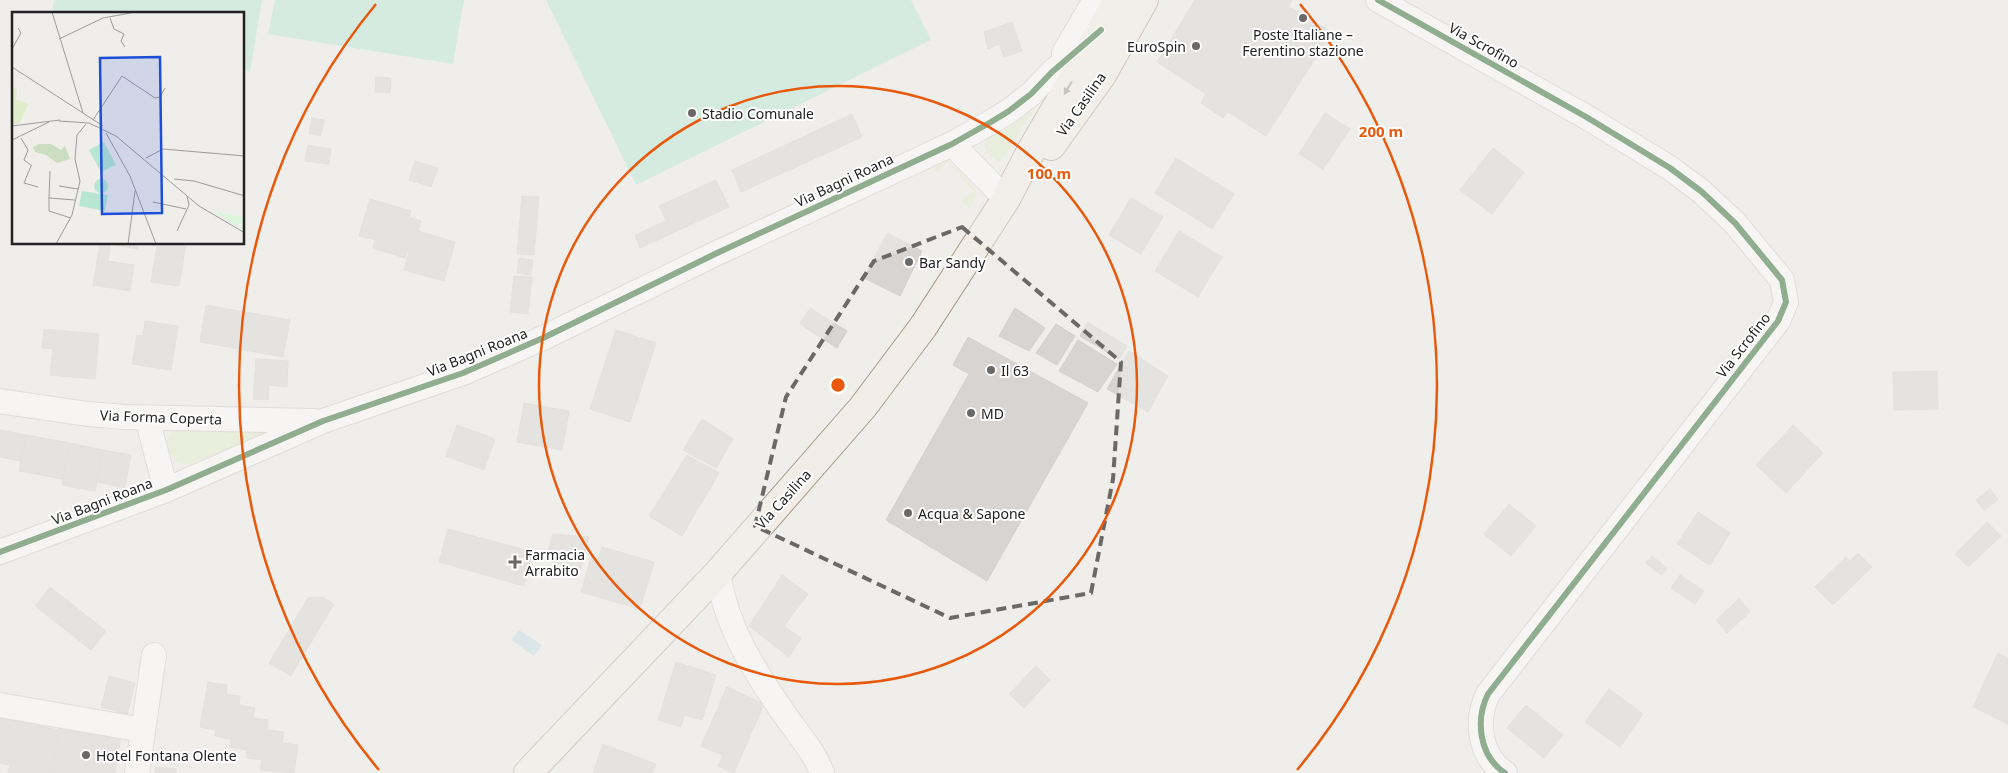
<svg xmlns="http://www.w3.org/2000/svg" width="2008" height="773" font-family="'Noto Sans',sans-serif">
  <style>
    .grass { fill: #ddeccb }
    .pitch { fill: #b7e6d2 }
    .water { fill: #bfdbe3 }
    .building { fill: #d7d4d2; stroke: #d3d0cc }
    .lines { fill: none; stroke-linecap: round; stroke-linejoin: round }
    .minor-casing { stroke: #c9c8c7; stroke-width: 26 }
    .primary-casing { stroke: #a79c86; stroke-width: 30 }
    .minor { stroke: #fdfcfc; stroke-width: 24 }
    .primary { stroke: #f3ede7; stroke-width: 28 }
    .cycleway-casing { stroke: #fff; stroke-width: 9 }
    .cycleway { stroke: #1b5e20; stroke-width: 6 }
    .oneway { fill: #95928e }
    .marked { fill: none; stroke: #6a6968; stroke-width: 4; stroke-dasharray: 10 6; stroke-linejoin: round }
    .ring { fill: none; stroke: #e8590c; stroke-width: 2.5 }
    .poi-dot { fill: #6a6968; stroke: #fff; stroke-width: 2 }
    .labels { text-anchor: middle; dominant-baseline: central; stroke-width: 4; stroke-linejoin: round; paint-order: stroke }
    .poi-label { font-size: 14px; fill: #222; stroke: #fff; text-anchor: start }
    .street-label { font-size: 14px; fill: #222; stroke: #fff }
    .inset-road { fill: none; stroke: #9e9c9b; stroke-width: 1 }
    .view { fill: #1d4ed8; fill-opacity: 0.15; stroke: #1d4ed8; stroke-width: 2.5 }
    .inset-edge { fill: none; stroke: #222; stroke-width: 2.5 }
    .centre { fill: #e8590c; stroke: #fff; stroke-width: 2.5 }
    .ring-label { font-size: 15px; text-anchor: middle; font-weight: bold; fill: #e8590c; stroke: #fff; stroke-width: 4; stroke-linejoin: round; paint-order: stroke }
  </style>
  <rect width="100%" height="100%" fill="#f0eeeb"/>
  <g class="grass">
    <path d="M1039,102L1001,161H997C989,154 980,149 988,137L1012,126Z"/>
    <polygon points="947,159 976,190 976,196 969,208 962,201 973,191 948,162 936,172 935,163"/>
    <path d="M176,428H272V432L186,465C172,463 164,448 169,434Z"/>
  </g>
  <g class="pitch">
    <polygon points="54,0 262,0 250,72 244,71 244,14 52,14"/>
    <polygon points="275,0 464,0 453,64 268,34"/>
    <polygon points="546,0 911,0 931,40 636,185"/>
  </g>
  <polygon class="water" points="519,630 542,645 534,656 511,640"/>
  <g class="building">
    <polygon points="1195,0 1292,0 1289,7 1332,32 1266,136 1228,112 1223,118 1201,103 1206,94 1157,62"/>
    <polygon points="1012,22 1022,51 1004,57 999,44 988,49 984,32"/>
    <polygon points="376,77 391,78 390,93 375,92"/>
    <polygon points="1325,113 1350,129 1323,169 1299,154"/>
    <polygon points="852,114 862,137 741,192 732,170"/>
    <polygon points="312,118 324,120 321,136 309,133"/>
    <polygon points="308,145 331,149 329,164 305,161"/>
    <polygon points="1493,148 1524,172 1492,214 1460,190"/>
    <polygon points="1176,158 1234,194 1212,229 1155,193"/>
    <polygon points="415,161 438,168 431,187 409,180"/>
    <polygon points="716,180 729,207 640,248 635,235 666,221 659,206"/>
    <polygon points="522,196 539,197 534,255 517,254"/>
    <polygon points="1131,198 1163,217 1141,254 1109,235"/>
    <polygon points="370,199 411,211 409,217 421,221 418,231 455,242 444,281 404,270 409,252 407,252 405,258 373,248 375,240 359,236"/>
    <polygon points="1179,231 1222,257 1198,297 1155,271"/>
    <polygon points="887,233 922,251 900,296 864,278"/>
    <polygon points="100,244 138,244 137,249 111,244 108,261 134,265 130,291 93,285"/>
    <polygon points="152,244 186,244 179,286 151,282 157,246 152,245"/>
    <polygon points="519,258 533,260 531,275 517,273"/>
    <polygon points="514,276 532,277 528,314 510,312"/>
    <polygon points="206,305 290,320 283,357 200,342"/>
    <polygon points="810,308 847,331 837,348 800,324"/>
    <polygon points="1015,308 1045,328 1029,351 999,336"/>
    <polygon points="145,321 178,326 171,370 132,364 137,335 143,336"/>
    <polygon points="1087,322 1127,346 1119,359 1080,336"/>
    <polygon points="1056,324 1075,336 1057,365 1036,353"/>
    <polygon points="44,329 99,334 95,379 50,375 53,349 42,348"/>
    <polygon points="616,330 656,343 630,422 590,409"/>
    <polygon points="968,337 1088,403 987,581 886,520 969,374 953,365"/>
    <polygon points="1078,340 1117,364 1098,392 1059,371"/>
    <polygon points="1129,351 1168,376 1148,412 1107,389"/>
    <polygon points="256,359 288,361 287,387 269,385 268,400 253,399"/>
    <polygon points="1937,371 1938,409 1894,410 1893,372"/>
    <polygon points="524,403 569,411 562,450 517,442"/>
    <polygon points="702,419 733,439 716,468 683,450"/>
    <polygon points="457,425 495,439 484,470 446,456"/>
    <polygon points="1793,425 1823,453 1786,493 1756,465"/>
    <polygon points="0,430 26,435 21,461 0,457"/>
    <polygon points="26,435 70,443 63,479 19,471"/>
    <polygon points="70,443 103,450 95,491 62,485"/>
    <polygon points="103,450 131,455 125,488 97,482"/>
    <polygon points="687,455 719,473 682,536 649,516"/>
    <polygon points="1990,489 1998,500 1984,510 1976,500"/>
    <polygon points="1509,504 1536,526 1511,556 1484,534"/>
    <polygon points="1698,512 1730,533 1710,565 1677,544"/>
    <polygon points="1987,522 2001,536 1968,567 1955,554"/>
    <polygon points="448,529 533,552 524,586 439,562"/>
    <polygon points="553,534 589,537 580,570 545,560"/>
    <polygon points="602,547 654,562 640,609 581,592 591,558 598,560"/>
    <polygon points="1858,553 1872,567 1833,605 1815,587 1846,557 1850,561"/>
    <polygon points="1652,556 1667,568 1661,575 1646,563"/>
    <polygon points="782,575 808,594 784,626 801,638 789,657 749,626"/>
    <polygon points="1680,575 1704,591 1695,604 1671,588"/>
    <polygon points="50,587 72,604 57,623 35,606"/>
    <polygon points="323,597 334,604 291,676 269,663 308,598"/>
    <polygon points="1739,599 1750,612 1727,633 1716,620"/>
    <polygon points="72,604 106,631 91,650 57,623"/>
    <polygon points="1998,653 2008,658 2008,724 1973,707"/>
    <polygon points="676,662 716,675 702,720 684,715 681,727 658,720"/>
    <polygon points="1036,666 1050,680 1024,708 1009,694"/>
    <polygon points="109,676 135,683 127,714 101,707"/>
    <polygon points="208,682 227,685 226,694 240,696 239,705 255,708 253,718 268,720 267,730 284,732 282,743 298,745 294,773 260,770 262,760 246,758 247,750 230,747 231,739 215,736 216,730 200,727"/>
    <polygon points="727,687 764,704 734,773 718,766 723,755 701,746"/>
    <polygon points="1609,689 1643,714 1620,747 1585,722"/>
    <polygon points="1526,705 1563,735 1544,758 1507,728"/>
    <polygon points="0,718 59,730 52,773 8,773 10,765 0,763"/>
    <polygon points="60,725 121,736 115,773 52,773"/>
    <polygon points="603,744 656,764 652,773 593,773"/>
    <polygon points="155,767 176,769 176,773 155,773"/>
  </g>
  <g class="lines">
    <defs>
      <g id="minor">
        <path d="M1378,0L1588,118L1670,168L1702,192L1735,223L1782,280L1786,302L1778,321L1488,694C1475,720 1479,756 1505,773"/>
        <polyline points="1064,53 1095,0"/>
        <polyline points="952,144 1006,199"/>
        <polyline points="0,401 88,414 125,417 314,421"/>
        <polyline points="147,418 166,490"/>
        <polyline points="0,552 166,490 323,421 463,373 543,338 715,254 952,144 991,122 1009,111 1031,94 1052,72 1096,35"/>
        <path d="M718,573C726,628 755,672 787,718C799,735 815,753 822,773"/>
        <polyline points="0,705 143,730"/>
        <polyline points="137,773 154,655"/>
      </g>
      <g id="primary">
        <polyline points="1051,146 1102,75 1144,0"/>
        <polyline points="528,773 718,573 863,407 923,327 1006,199 1032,149 1086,57 1118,0"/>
      </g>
    </defs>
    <use href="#minor" class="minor-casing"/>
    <use href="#primary" class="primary-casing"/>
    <use href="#minor" class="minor"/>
    <use href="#primary" class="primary"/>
    <defs>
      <g id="cycleway">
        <path d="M1378,0L1588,118L1670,168L1702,192L1735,223L1782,280L1786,302L1778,321L1488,694C1475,720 1479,756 1505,773"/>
        <polyline points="0,552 166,490 323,421 463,373 543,338 715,254 952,144 991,122 1009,111 1031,94 1052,72 1101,30"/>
      </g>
    </defs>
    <use href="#cycleway" class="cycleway-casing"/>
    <use href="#cycleway" class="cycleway"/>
  </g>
  <defs><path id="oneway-solid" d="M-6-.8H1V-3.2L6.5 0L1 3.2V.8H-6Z" transform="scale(1.25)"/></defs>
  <use class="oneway" href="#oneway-solid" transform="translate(1068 88) rotate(121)"/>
  <path d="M0 0H2008V773H0ZM962,227L1121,362L1113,479L1091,593L950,618L755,526L786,397L874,261Z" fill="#f0eeeb" fill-opacity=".55" fill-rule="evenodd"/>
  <path class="marked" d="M962,227L1121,362L1113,479L1091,593L950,618L755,526L786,397L874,261Z"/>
  <g class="ring">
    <circle cx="838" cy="385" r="299"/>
    <path d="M379 770A599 599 0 0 1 376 4M1300 4A599 599 0 0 1 1297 770"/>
  </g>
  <g class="poi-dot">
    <circle cx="1303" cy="18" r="5"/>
    <circle cx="1196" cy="46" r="5"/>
    <circle cx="692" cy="113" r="5"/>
    <circle cx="909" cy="262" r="5"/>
    <circle cx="991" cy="370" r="5"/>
    <circle cx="971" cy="413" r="5"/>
    <circle cx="908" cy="513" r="5"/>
    <path d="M512.5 554.5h5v5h5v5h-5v5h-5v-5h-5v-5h5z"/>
    <circle cx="86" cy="755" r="5"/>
  </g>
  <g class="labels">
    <g class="poi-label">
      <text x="1303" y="34" text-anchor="middle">Poste Italiane –<tspan x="1303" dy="16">Ferentino stazione</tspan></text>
      <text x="1186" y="46" text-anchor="end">EuroSpin</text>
      <text x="702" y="113">Stadio Comunale</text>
      <text x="919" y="262">Bar Sandy</text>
      <text x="1001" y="370">Il 63</text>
      <text x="981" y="413">MD</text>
      <text x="918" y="513">Acqua &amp; Sapone</text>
      <text x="525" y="554">Farmacia<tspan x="525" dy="16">Arrabito</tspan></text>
      <text x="96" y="755">Hotel Fontana Olente</text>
    </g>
    <g class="street-label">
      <text transform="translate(1484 45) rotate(29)">Via Scrofino</text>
      <text transform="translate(1081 104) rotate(-55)">Via Casilina</text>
      <text transform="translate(844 180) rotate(-25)">Via Bagni Roana</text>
      <text transform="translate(1743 345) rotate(-52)">Via Scrofino</text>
      <text transform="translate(477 352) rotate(-22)">Via Bagni Roana</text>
      <text transform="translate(161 417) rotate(2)">Via Forma Coperta</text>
      <text transform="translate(783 499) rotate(-48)">Via Casilina</text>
      <text transform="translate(102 501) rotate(-21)">Via Bagni Roana</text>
    </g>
  </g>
  <g transform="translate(12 12)">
    <rect width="232" height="232" fill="#f0eeeb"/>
    <path d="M0,74L5,77L4,87L16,92L8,111L0,113Z" fill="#ddeccb"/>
    <path d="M27,132H39L49,138L53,134L58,147L45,151L34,143L23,140L21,135Z" fill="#cbdec1"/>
    <path d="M202,200L232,205V219L227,215H230V209L225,214Z" fill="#daf5da"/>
    <path d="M92,130L104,153L89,160L77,138ZM82 174a7 7 0 1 1 14 0a7 7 0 1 1-14 0ZM70,179L96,183L93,199L67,194Z" fill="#b7e6d2"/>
    <path class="inset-road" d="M40,0L71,101M98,6L102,17L112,22L109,29L113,35M47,27L91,6L124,0M0,37L9,21L6,16M0,55L91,114M81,108L110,64L143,86L148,85L153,76M47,109L77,111L104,124L187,194L233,221M0,114L48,108M94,121L118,164L144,232M9,126L16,138L12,148L20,154M0,128L37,110M134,146L151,137L233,144M19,154L12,171L26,175M162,167L182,169L233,184M47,174L66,177M37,186L38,159M141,190L174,197M59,206L37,199V186L63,188M165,219L177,193L175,184M44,232L60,203L68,169L63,147L65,123L74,112M116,232L123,179"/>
    <path class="view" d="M148,45L150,201L90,202L88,46Z"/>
    <rect width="232" height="232" class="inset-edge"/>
  </g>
  <circle cx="838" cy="385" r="8" class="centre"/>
  <g class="ring-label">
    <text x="1381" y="137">200 m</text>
    <text x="1049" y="179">100 m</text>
  </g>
</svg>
